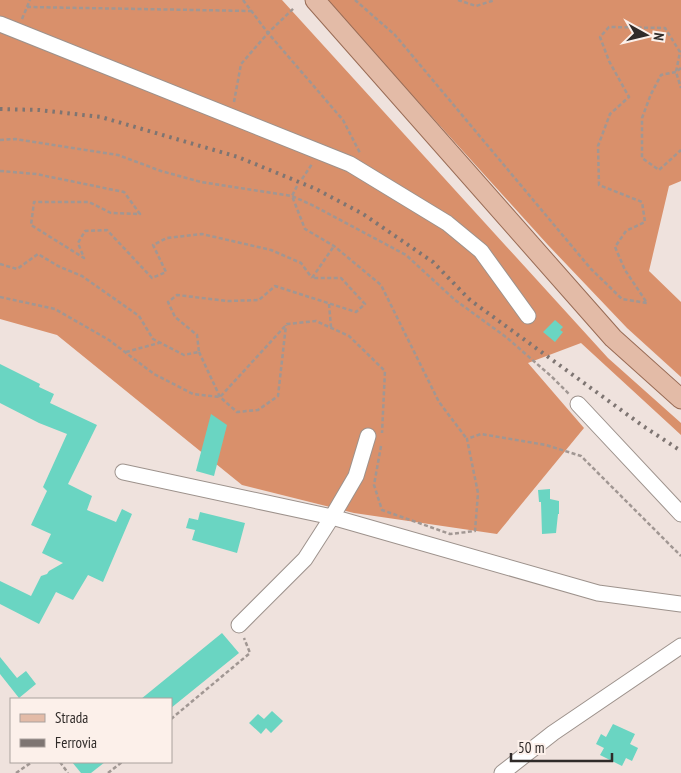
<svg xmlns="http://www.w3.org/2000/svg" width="681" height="773" font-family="'PT Sans Narrow',sans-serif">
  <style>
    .forest { fill: #d9906b }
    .building { fill: #6ad5c2 }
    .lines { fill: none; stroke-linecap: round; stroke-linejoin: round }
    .minor-casing { stroke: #9d928c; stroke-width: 17 }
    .major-casing { stroke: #986b55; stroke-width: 21 }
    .path { stroke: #a19793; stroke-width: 2.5; stroke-dasharray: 4 2.5; stroke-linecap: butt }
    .minor { stroke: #fff; stroke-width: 15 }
    .major { stroke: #e3bba7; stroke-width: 19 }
    .rail { stroke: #7e7572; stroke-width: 4; stroke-dasharray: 2.5 5; stroke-linecap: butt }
  </style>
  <rect width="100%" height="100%" fill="#efe2dd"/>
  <g class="forest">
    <polygon points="0,0 282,0 608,358 681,423 681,435 581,343 528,363 584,428 497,534 354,513 242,485 57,335 0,319"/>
    <polygon points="326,0 681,0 681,181 669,186 649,271 681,302 681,377 627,328 548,245"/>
  </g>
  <g class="building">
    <polygon points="555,320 563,327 560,330 563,332 555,342 543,332"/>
    <polygon points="0,364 40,384 39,387 54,394 50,403 97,425 68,484 92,496 87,510 116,522 122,509 132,514 103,582 88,575 73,600 56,592 39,624 0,604 0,581 31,596 41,576 47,574 49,571 63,563 42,553 51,534 31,525 47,491 43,487 67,434 39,423 0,403"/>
    <polygon points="211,414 227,425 214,476 196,471"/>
    <polygon points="550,489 550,499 559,501 559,514 558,514 556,533 542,534 541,502 539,502 538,490"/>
    <polygon points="200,512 245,523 237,553 192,540 195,530 186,528 189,518 198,520"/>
    <polygon points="222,633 239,653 171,708 171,699 141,699"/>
    <polygon points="0,657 17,678 26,671 36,684 19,698 0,674"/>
    <polygon points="272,711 283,721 271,733 266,728 261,734 249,723 258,714 264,719"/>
    <polygon points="613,724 635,734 630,744 638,748 632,761 626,758 622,766 600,755 604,748 596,744 601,734 606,737"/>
    <polygon points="72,762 105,762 91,773 81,773"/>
  </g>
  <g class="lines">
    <defs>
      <g id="minor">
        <polyline points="0,24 350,164 447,223 481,251 528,316"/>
        <polyline points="578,404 681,514"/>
        <polyline points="123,472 332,517 598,593 681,604"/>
        <polyline points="239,625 305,559 332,517 356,476 368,436"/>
        <polyline points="502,773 553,733 681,646"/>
      </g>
      <polyline id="major" points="315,0 613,338 681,399"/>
    </defs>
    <use href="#minor" class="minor-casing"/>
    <use href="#major" class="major-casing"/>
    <g class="path">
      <polyline points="243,0 268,33 343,120 360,153"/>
      <polyline points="355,0 395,35 591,269 622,299 647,303 625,270 615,247 626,231 645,222 642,202 599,185 598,146 610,114 629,97 609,61 600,37 609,27 665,28 680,52 676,72 681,88"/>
      <polyline points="458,0 476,6 495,0"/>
      <polyline points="27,7 251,11"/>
      <polyline points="22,19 30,0"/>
      <polyline points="681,68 676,72 661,75 651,94 642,118 642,158 659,170 681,150"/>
      <polyline points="234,102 241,64 268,33 294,8"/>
      <polyline points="0,140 15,139 118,155 161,171 201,182 292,196 314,206 406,255 455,300 506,337 551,376 569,394"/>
      <polyline points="0,171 36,174 124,192 140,214 111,213 89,202 34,202 31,225 84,258 78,243 85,231 107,230 152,278 166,272 153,245 167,238 202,234 271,250 301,263 312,278"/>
      <polyline points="302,179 312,164"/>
      <polyline points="297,186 292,196 305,229 334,246 381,285 439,402 467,439"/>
      <polyline points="0,264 17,269 38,254 58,266 82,276 139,316 153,339 184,355 199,352 197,335 175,317 168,302 177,295 228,301 259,300 275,286 356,312 365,304 341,278 312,278 334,246"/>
      <polyline points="0,297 55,309 109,340 154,374 193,394 220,397 287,324 316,321 349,336 385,371 382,433"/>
      <polyline points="329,304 331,327"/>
      <polyline points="126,352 159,343"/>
      <polyline points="199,352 220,397 237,412 258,410 278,396 286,325"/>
      <polyline points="381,446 374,485 382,510 450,534 475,531 478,493 467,439 481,434 546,445 581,456 681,556"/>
      <polyline points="171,719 250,653 244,638"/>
      <polyline points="60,762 68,773"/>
      <polyline points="16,773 32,762"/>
      <polyline points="108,773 122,762"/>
    </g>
    <use href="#minor" class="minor"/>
    <use href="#major" class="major"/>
    <polyline class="rail" points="0,109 39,110 101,117 238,157 316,189 363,214 433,262 470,300 643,426 681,451"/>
  </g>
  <rect x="10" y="698" width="162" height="65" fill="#fcf0ea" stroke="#aaa19d"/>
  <rect x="20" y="714" width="25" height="8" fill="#e3bba7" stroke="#aaa19d"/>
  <text x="55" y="723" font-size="15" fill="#302b29">Strada</text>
  <rect x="20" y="739" width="25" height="8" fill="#7e7572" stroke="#aaa19d"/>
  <text x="55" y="748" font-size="15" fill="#302b29">Ferrovia</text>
  <g transform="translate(646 35) rotate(98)" stroke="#fcf0ea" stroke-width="4" paint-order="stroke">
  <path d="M0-4L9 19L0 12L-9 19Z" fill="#302b29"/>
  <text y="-8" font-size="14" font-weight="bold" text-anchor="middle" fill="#302b29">N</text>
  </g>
  <path d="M511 753v8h101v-8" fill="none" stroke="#302b29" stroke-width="2.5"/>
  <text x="518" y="753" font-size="15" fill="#302b29" stroke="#fcf0ea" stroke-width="4" paint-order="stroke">50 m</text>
</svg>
